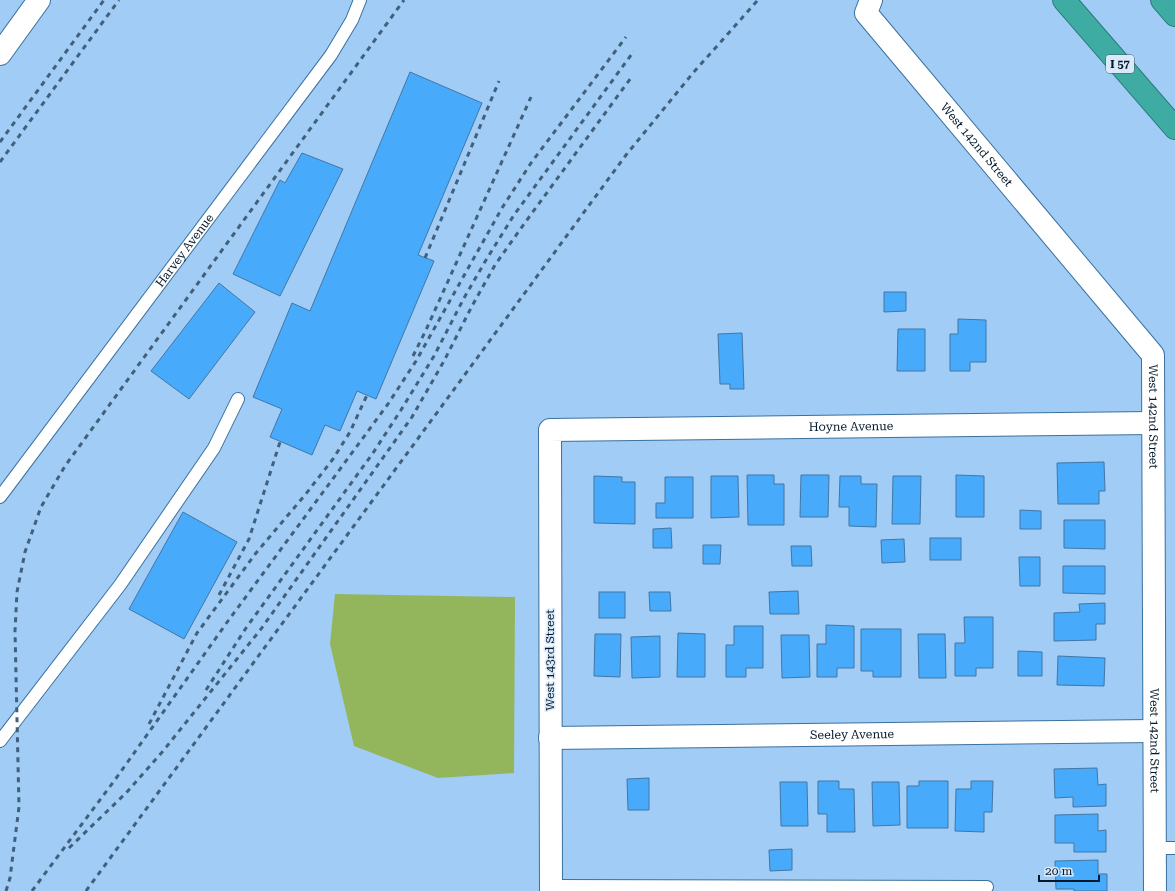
<svg xmlns="http://www.w3.org/2000/svg" width="1175" height="891" font-family="'Roboto Serif',serif">
  <style>
    .green { fill: #93b65c }
    .building { fill: #48aafb; stroke: #4177a6 }
    .lines { fill: none; stroke-linecap: round; stroke-linejoin: round }
    .lane-casing { stroke: #3b719f; stroke-width: 14 }
    .street-casing { stroke: #3b719f; stroke-width: 24 }
    .highway-casing { stroke: #297878; stroke-width: 24 }
    .lane { stroke: #fff; stroke-width: 12 }
    .street { stroke: #fff; stroke-width: 22 }
    .highway { stroke: #3eaca2; stroke-width: 22 }
    .rail { stroke: #42607c; stroke-width: 3; stroke-dasharray: 5 5; stroke-linecap: butt }
    .labels { text-anchor: middle; dominant-baseline: central; stroke-width: 3; stroke-linejoin: round; paint-order: stroke }
    .shield { fill: #d9e9f9; stroke: #435769; stroke-width: 1 }
    .shield-label { font-size: 11px; font-weight: bold; fill: #03182b }
    .street-label { font-size: 12px; fill: #03182b; stroke: #d9e9f9 }
  </style>
  <rect width="100%" height="100%" fill="#a0ccf5"/>
  <polygon class="green" points="335,594 515,597 514,773 438,778 354,746 330,644"/>
  <g class="building">
    <polygon points="410,72 482,103 418,255 434,261 376,399 357,391 340,431 325,425 312,455 270,437 282,409 253,397 292,303 310,311"/>
    <polygon points="302,153 343,169 280,296 233,274 280,180 285,183"/>
    <polygon points="219,283 255,312 189,399 151,371"/>
    <polygon points="884,292 906,292 906,311 884,312"/>
    <polygon points="958,319 986,320 986,362 970,362 970,371 950,371 950,334 958,334"/>
    <polygon points="898,329 925,329 925,371 897,371"/>
    <polygon points="742,333 744,389 730,389 730,384 720,384 718,334"/>
    <polygon points="1104,462 1105,491 1099,491 1099,504 1058,504 1057,463"/>
    <polygon points="747,475 774,475 774,484 784,484 784,525 748,525"/>
    <polygon points="801,475 829,475 828,517 800,517"/>
    <polygon points="956,475 984,476 984,517 956,517"/>
    <polygon points="594,476 622,477 622,482 635,482 635,524 594,523"/>
    <polygon points="711,476 738,476 739,517 711,518"/>
    <polygon points="840,476 861,476 861,484 877,484 876,527 849,526 849,507 839,507"/>
    <polygon points="893,476 921,476 920,524 892,524"/>
    <polygon points="665,477 693,477 693,518 656,518 656,503 665,503"/>
    <polygon points="1020,510 1041,511 1041,529 1020,529"/>
    <polygon points="183,512 237,542 184,639 129,609"/>
    <polygon points="1064,520 1105,520 1105,549 1064,548"/>
    <polygon points="671,528 672,548 653,548 653,529"/>
    <rect x="930" y="538" width="31" height="22"/>
    <polygon points="904,539 905,562 882,563 881,540"/>
    <polygon points="703,545 721,545 720,564 703,564"/>
    <polygon points="791,546 811,546 812,566 792,566"/>
    <polygon points="1019,557 1040,557 1040,586 1020,586"/>
    <polygon points="1063,566 1105,566 1105,594 1063,593"/>
    <polygon points="798,591 799,614 770,614 769,592"/>
    <rect x="599" y="592" width="26" height="26"/>
    <polygon points="649,592 670,592 671,611 650,611"/>
    <polygon points="1105,603 1105,624 1096,624 1096,640 1054,641 1054,613 1080,612 1079,604"/>
    <polygon points="964,617 993,617 993,668 976,668 976,676 955,676 955,643 965,643"/>
    <polygon points="826,625 854,626 854,668 837,668 837,677 817,677 817,644 826,644"/>
    <polygon points="734,626 763,626 763,668 746,668 746,677 726,677 726,645 734,645"/>
    <polygon points="861,629 901,629 901,677 873,677 873,671 861,671"/>
    <polygon points="678,633 705,634 705,677 677,677"/>
    <polygon points="595,634 621,634 620,677 594,676"/>
    <polygon points="918,634 945,634 946,678 919,678"/>
    <polygon points="781,635 809,635 810,677 782,678"/>
    <polygon points="660,636 660,677 632,678 631,637"/>
    <polygon points="1018,651 1042,652 1042,676 1018,676"/>
    <polygon points="1058,656 1105,658 1104,686 1057,685"/>
    <polygon points="1097,768 1098,785 1106,784 1106,806 1073,807 1073,797 1055,798 1054,769"/>
    <polygon points="649,778 649,810 628,810 627,779"/>
    <polygon points="818,781 839,781 839,789 854,789 855,832 827,832 827,814 818,814"/>
    <polygon points="919,781 948,781 948,828 907,828 907,786 919,786"/>
    <polygon points="971,781 993,781 992,812 984,812 984,832 955,831 956,789 971,789"/>
    <polygon points="780,782 807,782 808,826 781,826"/>
    <polygon points="872,782 899,782 900,825 873,826"/>
    <polygon points="1098,814 1098,831 1106,830 1106,852 1074,852 1074,843 1055,843 1055,815"/>
    <polygon points="792,849 792,870 770,871 769,850"/>
    <polygon points="1098,860 1098,874 1107,874 1107,891 1074,891 1074,889 1056,889 1055,861"/>
  </g>
  <g class="lines">
    <defs>
      <g id="lane">
        <path id="s1" d="M0,497L331,55L352,20L360,0"/>
        <polyline points="0,741 120,585 214,448 238,399"/>
        <polyline points="1155,848 1175,848"/>
        <polyline points="551,886 987,887"/>
      </g>
      <g id="street">
        <path id="s2" d="M871,0L866,13L1153,355L1155,891"/>
        <polyline points="0,54 39,0"/>
        <path id="s3" d="M550,738L1154,731"/>
        <path id="s4" d="M551,891L550,430L1153,423"/>
      </g>
      <g id="highway">
        <polyline points="1064,0 1175,128"/>
        <polyline points="1162,0 1175,15"/>
      </g>
    </defs>
    <use href="#lane" class="lane-casing"/>
    <use href="#street" class="street-casing"/>
    <use href="#highway" class="highway-casing"/>
    <use href="#lane" class="lane"/>
    <use href="#street" class="street"/>
    <use href="#highway" class="highway"/>
    <g class="rail">
      <polyline points="0,142 104,0"/>
      <polyline points="0,162 119,0"/>
      <polyline points="425,258 499,81"/>
      <polyline points="413,356 426,330 531,97"/>
      <polyline points="219,595 249,539 280,442"/>
      <polyline points="206,690 246,628 373,453 401,410 434,356 464,298 486,260 514,215 634,51"/>
      <polyline points="149,724 197,633 256,553 305,495 333,459 350,432 367,395"/>
      <polyline points="69,848 126,793 163,751 261,629 412,417 444,361 472,306 495,265 524,224 633,75"/>
      <polyline points="6,891 10,878 19,807 15,631 17,592 25,552 41,507 65,466 404,0"/>
      <polyline points="32,891 117,777 228,621 388,404 416,361 502,208 531,163 626,37"/>
      <polyline points="86,891 626,155 693,73 758,0"/>
    </g>
  </g>
  <g class="labels">
    <rect class="shield" x="1106" y="55" width="28" height="18" rx="3"/>
    <g class="shield-label">
      <text x="1120" y="64">I 57</text>
    </g>
    <g class="street-label">
      <text stroke="none"><textPath href="#s2" startOffset="186">West 142nd Street</textPath></text>
      <text stroke="none"><textPath href="#s1" startOffset="308">Harvey Avenue</textPath></text>
      <text stroke="none"><textPath href="#s2" startOffset="522">West 142nd Street</textPath></text>
      <text stroke="none"><textPath href="#s4" startOffset="762">Hoyne Avenue</textPath></text>
      <text transform="translate(550 660) rotate(-90)">West 143rd Street</text>
      <text stroke="none"><textPath href="#s3" startOffset="302">Seeley Avenue</textPath></text>
      <text stroke="none"><textPath href="#s2" startOffset="846">West 142nd Street</textPath></text>
    </g>
  </g>
  <path d="M1039 875v6h60v-6" fill="none" stroke="#03182b" stroke-width="2"/>
  <text x="1045" y="875" font-size="12" fill="#03182b" stroke="#d9e9f9" stroke-width="3" paint-order="stroke">20 m</text>
</svg>
